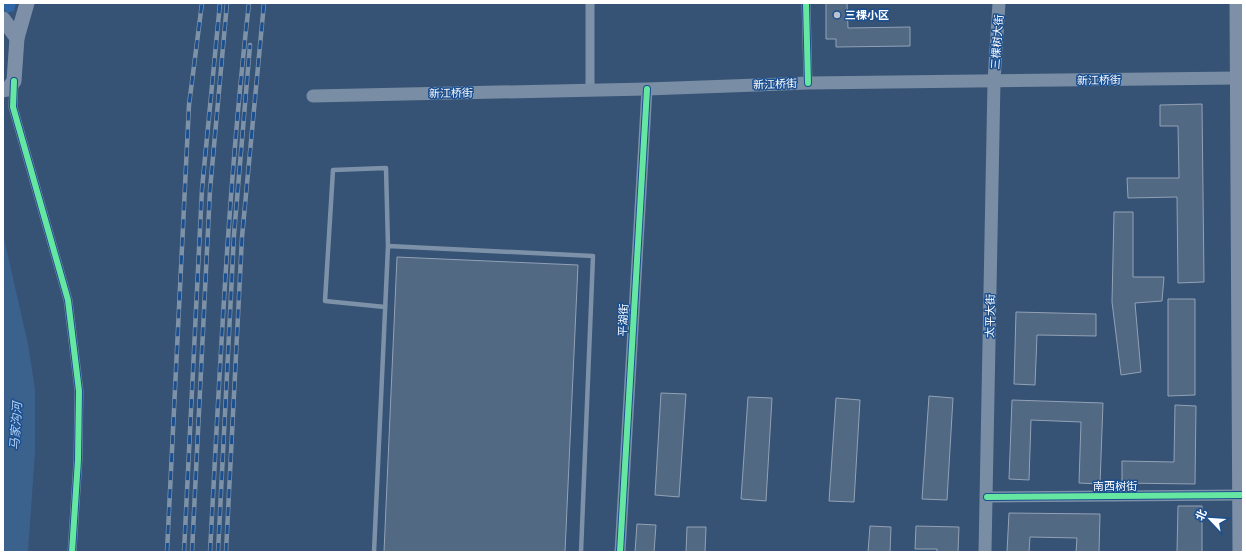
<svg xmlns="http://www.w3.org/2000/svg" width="1246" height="555" font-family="Jost,'Noto Sans SC',sans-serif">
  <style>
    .green { fill: #2f66a5 }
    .water { fill: #3b618d }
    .building { fill: #526984; stroke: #92a2b6 }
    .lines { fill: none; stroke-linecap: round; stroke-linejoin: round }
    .service { stroke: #7d92a8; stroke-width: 4.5 }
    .minor { stroke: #7d92a8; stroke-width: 9 }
    .tertiary { stroke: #7d92a8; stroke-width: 11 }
    .secondary { stroke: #798da4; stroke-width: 13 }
    .trunk { stroke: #7e90a7; stroke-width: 15 }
    .rail-casing { stroke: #7e92a7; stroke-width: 4.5 }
    .rail { stroke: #1b4f8f; stroke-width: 3; stroke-dasharray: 9; stroke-linecap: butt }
    .cycleway-casing { stroke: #1b4f8f; stroke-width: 8 }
    .cycleway { stroke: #66e7a1; stroke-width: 6 }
    .poi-dot { fill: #b9c2ce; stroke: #1b4f8f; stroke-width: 1.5 }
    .labels { text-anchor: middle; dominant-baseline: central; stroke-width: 3; stroke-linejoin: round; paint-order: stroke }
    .poi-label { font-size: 11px; font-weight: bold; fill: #fff; stroke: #1b4f8f; text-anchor: start }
    .street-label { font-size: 11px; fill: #fff; stroke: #1b4f8f }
    .water-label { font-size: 12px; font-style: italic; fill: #b5d3f5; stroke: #1b4f8f }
  </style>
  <rect width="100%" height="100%" fill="#365274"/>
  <polygon class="green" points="3,3 16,3 14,11 7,13 3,7"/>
  <polygon class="water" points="3,234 28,344 35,389 35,452 28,552 3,552"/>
  <g class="building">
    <polygon points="826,3 847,3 848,28 910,27 910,46 836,47 836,39 826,39"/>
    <polygon points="1202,104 1204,282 1178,283 1177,197 1128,198 1127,178 1179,178 1178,126 1160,126 1160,105"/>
    <polygon points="1114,212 1133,212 1133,277 1164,277 1162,301 1135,303 1141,372 1121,375 1112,302"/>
    <polygon points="397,257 578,265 565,552 384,552"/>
    <polygon points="1168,299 1195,299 1195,395 1168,396"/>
    <polygon points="1016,312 1096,314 1096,336 1037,335 1035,385 1014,384"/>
    <polygon points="661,393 686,394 679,497 655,495"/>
    <polygon points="929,396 953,398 947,500 922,499"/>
    <polygon points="748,397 772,398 766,501 741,499"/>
    <polygon points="836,398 860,400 854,502 829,501"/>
    <polygon points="1012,400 1103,403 1100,484 1079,483 1081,422 1031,420 1029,480 1009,479"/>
    <polygon points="1175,405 1196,406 1195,484 1122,483 1122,461 1174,462"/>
    <polygon points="1178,506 1202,506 1202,552 1177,552"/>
    <polygon points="1009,513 1100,514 1099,552 1076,552 1077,538 1030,537 1029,552 1007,552"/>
    <polygon points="637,524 656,525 654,552 635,552"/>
    <polygon points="870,526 891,527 890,552 868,552"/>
    <polygon points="916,526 959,527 958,552 937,552 937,549 915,549"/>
    <polygon points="687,527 706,527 705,552 686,552"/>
  </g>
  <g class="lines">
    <g class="service">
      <polyline points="385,307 325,301 333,170 386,168 388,246"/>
      <polyline points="374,552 388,246 593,256 581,552"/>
    </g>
    <g class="minor">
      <polyline points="806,3 808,83"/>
      <polyline points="14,82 13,107 68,300 79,391 78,460 72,552"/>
      <polyline points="590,90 590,3"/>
    </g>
    <g class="tertiary">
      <polyline points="987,497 1243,495"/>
      <polyline points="620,552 647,89"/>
    </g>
    <g class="secondary">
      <polyline points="313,96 647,89 808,83 1237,78"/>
      <polyline points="985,552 994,81 999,3"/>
    </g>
    <g class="trunk">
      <polyline points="1237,3 1240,552"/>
      <polyline points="3,19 17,38"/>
      <polyline points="3,90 8,89 14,81 17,38 27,3"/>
    </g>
    <defs>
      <g id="rail">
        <polyline points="167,552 189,105 202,3"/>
        <polyline points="184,552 202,189 220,3"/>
        <polyline points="192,552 210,190 227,3"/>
        <path d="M210,552C220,369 228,186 249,3"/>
        <polyline points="218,552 234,235 250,45"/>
        <polyline points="226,552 242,237 264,3"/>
      </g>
    </defs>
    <use href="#rail" class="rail-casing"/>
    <use href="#rail" class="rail"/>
    <defs>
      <g id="cycleway">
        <polyline points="806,3 808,83"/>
        <polyline points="14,81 13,107 68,300 79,391 78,460 72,552"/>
        <polyline points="987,497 1243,495"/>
        <polyline points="620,552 647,89"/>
      </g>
    </defs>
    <use href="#cycleway" class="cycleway-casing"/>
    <use href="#cycleway" class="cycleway"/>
  </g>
  <circle class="poi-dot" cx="837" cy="15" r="4"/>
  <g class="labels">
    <g class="poi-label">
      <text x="845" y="15">三棵小区</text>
    </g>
    <g class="street-label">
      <text transform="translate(997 42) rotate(-86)">三棵树大街</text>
      <text transform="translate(1099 80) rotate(-1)">新江桥街</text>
      <text transform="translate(775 84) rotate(-2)">新江桥街</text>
      <text transform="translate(451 93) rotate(-1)">新江桥街</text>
      <text transform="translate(990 316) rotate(-89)">太平大街</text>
      <text transform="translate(623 320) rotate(-87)">平湖街</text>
      <text x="1115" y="486">南西树街</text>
    </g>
    <g class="water-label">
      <text transform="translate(16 426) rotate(-86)">马家沟河</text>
    </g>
  </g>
  <rect width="1246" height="555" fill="none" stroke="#ffffff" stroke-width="8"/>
  <g transform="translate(1210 519) rotate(295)" stroke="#1b4f8f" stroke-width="3" paint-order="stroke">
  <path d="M0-3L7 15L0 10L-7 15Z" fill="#ffffff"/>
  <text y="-6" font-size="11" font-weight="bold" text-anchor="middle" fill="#ffffff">北</text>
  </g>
</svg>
